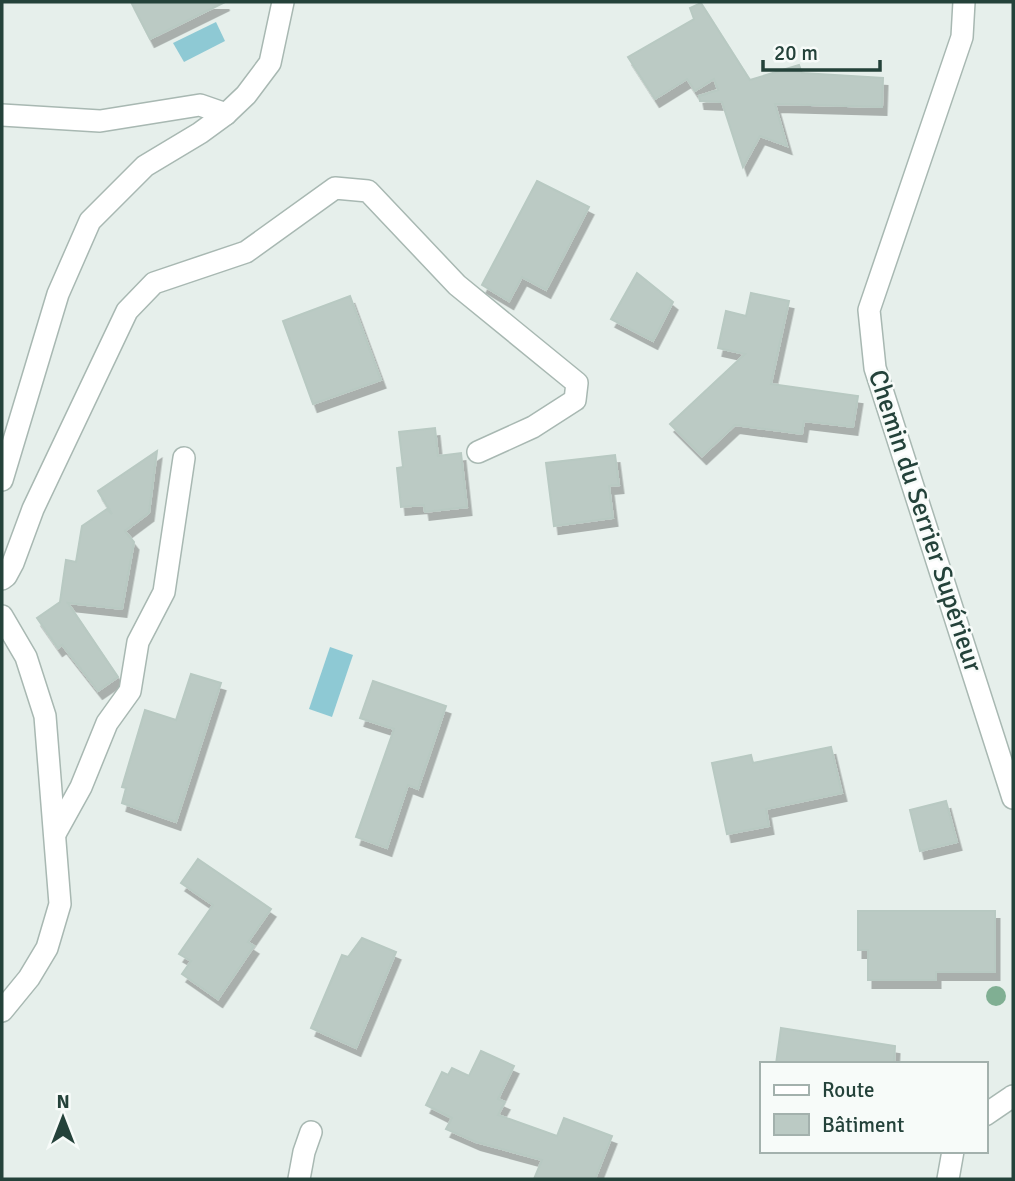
<svg xmlns="http://www.w3.org/2000/svg" width="1015" height="1181" font-family="Signika,sans-serif">
  <style>
    .water { fill: #8ec9d4 }
    .building { fill: #bbcac4; stroke: #b8c9c2; stroke-width: 2; filter: url(#shadow) }
    .lines { fill: none; stroke-linecap: round; stroke-linejoin: round }
    .service-casing { stroke: #a8b8b2; stroke-width: 24 }
    .minor-casing { stroke: #a8b8b2; stroke-width: 24 }
    .service { stroke: #fff; stroke-width: 21 }
    .minor { stroke: #fff; stroke-width: 21 }
    .tree { fill: #80af93 }
    .labels { text-anchor: middle; dominant-baseline: central; stroke-width: 5; stroke-linejoin: round; paint-order: stroke }
    .street-label { font-size: 26px; fill: #24423a; stroke: #f7fbf9 }
  </style>
  <defs>
    <filter id="shadow"><feDropShadow dx="4.5" dy="8" stdDeviation="0" flood-color="#0004"/></filter>
  </defs>
  <rect width="100%" height="100%" fill="#e6efeb"/>
  <g class="water">
    <polygon points="216,22 225,41 184,62 173,43"/>
    <polygon points="330,647 353,655 332,717 309,709"/>
  </g>
  <g class="building">
    <polygon points="131,2 225,2 150,39"/>
    <polygon points="701,3 750,80 799,65 802,73 883,78 882,107 775,104 787,146 760,136 743,167 722,102 700,101 699,96 718,90 714,79 695,91 687,79 655,99 628,57 694,19 690,8"/>
    <polygon points="537,181 589,207 546,290 522,277 509,301 482,285"/>
    <polygon points="637,273 673,302 653,341 611,319"/>
    <polygon points="751,293 789,301 771,384 858,396 853,427 804,421 802,434 735,425 702,456 670,424 745,354 718,348 726,311 746,316"/>
    <polygon points="350,296 381,380 313,404 283,321"/>
    <polygon points="435,428 438,456 461,453 467,507 425,512 424,505 401,507 397,468 403,467 399,432"/>
    <polygon points="157,451 149,513 125,531 134,542 122,609 68,603 118,677 98,691 62,645 58,648 37,618 60,602 66,560 76,562 82,526 107,509 112,514 98,491"/>
    <polygon points="615,455 619,485 609,486 613,518 554,526 546,463"/>
    <polygon points="191,674 221,683 176,822 122,803 126,788 122,787 145,710 176,720"/>
    <polygon points="373,681 446,706 418,789 408,785 387,848 356,837 394,729 360,718"/>
    <polygon points="831,747 842,793 766,809 769,826 727,834 712,763 751,755 753,763"/>
    <polygon points="946,801 957,842 920,851 910,810"/>
    <polygon points="198,859 271,909 248,942 254,946 218,999 182,974 191,961 179,954 213,905 181,883"/>
    <polygon points="858,911 995,911 995,972 936,972 936,980 868,980 868,950 858,950"/>
    <polygon points="362,938 396,952 356,1048 311,1028 342,955 348,957"/>
    <polygon points="781,1028 895,1046 894,1064 776,1064"/>
    <polygon points="481,1051 514,1066 498,1099 505,1102 498,1115 557,1136 564,1118 612,1136 595,1179 534,1179 542,1160 476,1142 446,1129 452,1118 426,1105 442,1072 448,1075 452,1068 469,1076"/>
  </g>
  <g class="lines">
    <defs>
      <g id="service">
        <polyline points="964,2 962,37 869,310 875,368 1013,798"/>
        <polyline points="2,115 100,121 200,105 226,114"/>
        <polyline points="2,579 6,576 13,563 33,509 127,311 154,283 246,252 335,188 368,191 457,285 577,383 575,400 533,427 478,452"/>
        <polyline points="55,834 81,787 107,723 130,691 138,642 164,592 184,458"/>
        <polyline points="299,1179 304,1152 311,1132"/>
      </g>
      <g id="minor">
        <polyline points="2,480 58,294 90,221 145,166 200,133 226,114 246,95 270,63 283,2"/>
        <polyline points="2,616 26,657 45,716 60,904 47,948 29,978 2,1011"/>
        <polyline points="985,1115 1013,1096"/>
        <polyline points="948,1179 953,1151"/>
      </g>
    </defs>
    <use href="#service" class="service-casing"/>
    <use href="#minor" class="minor-casing"/>
    <use href="#service" class="service"/>
    <use href="#minor" class="minor"/>
  </g>
  <circle class="tree" cx="996" cy="996" r="10"/>
  <g class="labels">
    <g class="street-label">
      <text transform="translate(925 521) rotate(72)">Chemin du Serrier Supérieur</text>
    </g>
  </g>
  <rect width="1015" height="1181" fill="none" stroke="#24423a" stroke-width="7"/>
  <rect x="760" y="1062" width="228" height="91" fill="#f7fbf9" stroke="#a3b1ad" stroke-width="2"/>
  <rect x="774" y="1085" width="35" height="10" fill="#ffffff" stroke="#a3b1ad" stroke-width="2"/>
  <text x="822" y="1097" font-size="21" fill="#24423a">Route</text>
  <rect x="774" y="1114" width="35" height="21" fill="#bbcac4" stroke="#a3b1ad" stroke-width="2"/>
  <text x="822" y="1132" font-size="21" fill="#24423a">Bâtiment</text>
  <g transform="translate(63 1118)" stroke="#f7fbf9" stroke-width="5" paint-order="stroke">
  <path d="M0-5L12 26L0 18L-12 26Z" fill="#24423a"/>
  <text y="-10" font-size="19" font-weight="bold" text-anchor="middle" fill="#24423a">N</text>
  </g>
  <path d="M763 60v10h117v-10" fill="none" stroke="#24423a" stroke-width="3.5"/>
  <text x="774" y="60" font-size="21" fill="#24423a" stroke="#f7fbf9" stroke-width="5" paint-order="stroke">20 m</text>
</svg>
